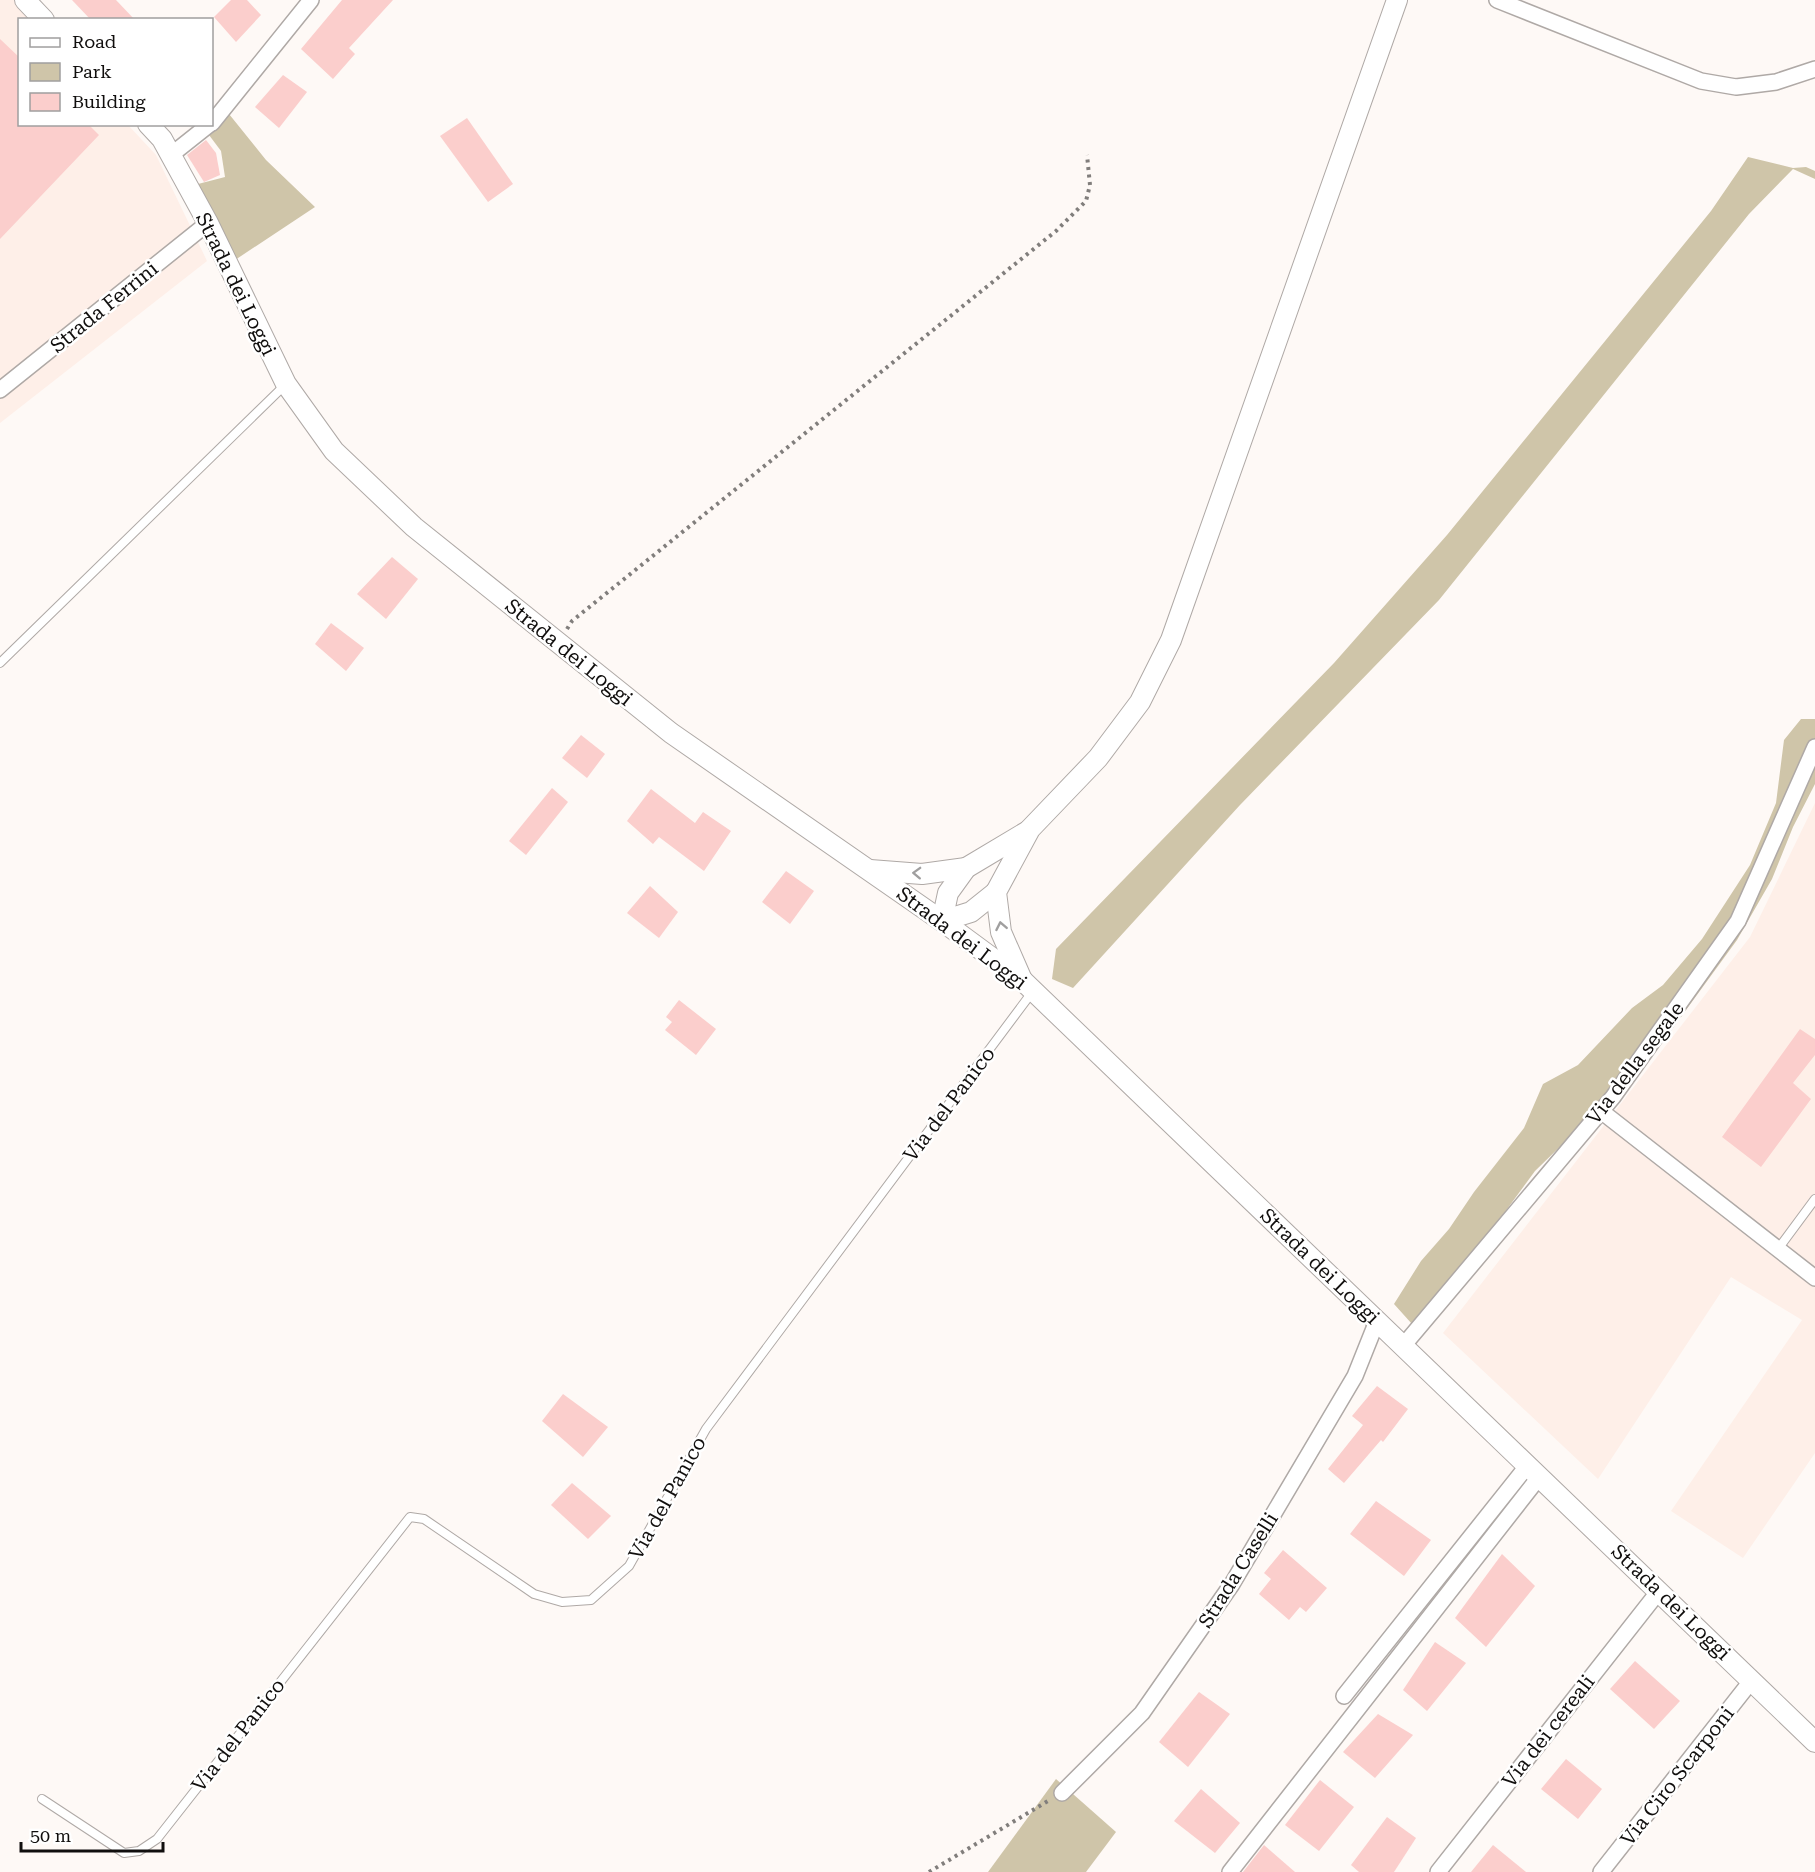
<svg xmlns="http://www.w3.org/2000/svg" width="1815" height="1872" font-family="'Roboto Serif',serif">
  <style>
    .built { fill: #feefe8 }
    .green { fill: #cfc5a9 }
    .building { fill: #fbcecc }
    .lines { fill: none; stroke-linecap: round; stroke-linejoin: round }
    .service-casing { stroke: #afa9a6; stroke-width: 10 }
    .minor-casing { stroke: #afa9a6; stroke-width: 18 }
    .tertiary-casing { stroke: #afa9a6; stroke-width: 22 }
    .path { stroke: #817e7c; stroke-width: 4; stroke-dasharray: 3 4.5; stroke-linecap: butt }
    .service { stroke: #fff; stroke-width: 8 }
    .minor { stroke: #fff; stroke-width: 15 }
    .tertiary { stroke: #fff; stroke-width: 20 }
    .oneway { stroke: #a09f9f }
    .labels { text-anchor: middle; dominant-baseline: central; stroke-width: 5; stroke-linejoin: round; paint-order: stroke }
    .street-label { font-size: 20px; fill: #110f0e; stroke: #fff }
  </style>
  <rect width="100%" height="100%" fill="#fef9f6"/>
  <g class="built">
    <polygon points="0,0 14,0 32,19 20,20 20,124 128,125 156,155 207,261 0,423"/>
    <polygon points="1815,803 1815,1453 1743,1558 1671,1511 1802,1320 1731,1277 1598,1479 1443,1333 1750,937"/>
  </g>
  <g class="green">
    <polygon points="229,114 266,160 315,207 232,262 198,184 225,177 221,151 209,135"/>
    <polygon points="1748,157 1793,168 1806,167 1815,171 1815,179 1793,169 1749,214 1439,600 1240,805 1073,988 1052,979 1056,949 1334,663 1447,535 1711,211"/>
    <polygon points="1801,719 1815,719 1815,784 1793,827 1772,879 1737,940 1678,1021 1627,1068 1572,1135 1535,1171 1444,1295 1412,1324 1394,1304 1421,1261 1449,1229 1474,1192 1524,1128 1543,1084 1578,1065 1632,1008 1663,985 1702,939 1750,865 1776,803 1784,740"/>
    <polygon points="1056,1779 1116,1832 1086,1872 988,1872"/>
  </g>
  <g class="building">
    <polygon points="72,0 116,0 135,20 91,20"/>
    <polygon points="231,0 247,0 261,15 236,42 214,17"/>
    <polygon points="342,0 393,0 349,48 355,54 333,79 301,49"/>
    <polygon points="0,39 20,58 20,124 88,124 99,135 0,239"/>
    <polygon points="283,75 307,92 279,128 255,107"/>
    <polygon points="467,118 513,184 488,202 440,136"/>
    <polygon points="206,140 216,153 220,175 204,182 187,155"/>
    <polygon points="392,557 418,579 386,619 357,594"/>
    <polygon points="331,623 364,648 346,671 315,644"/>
    <polygon points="581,735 605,754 587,778 562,758"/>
    <polygon points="552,788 568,802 526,855 509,841"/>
    <polygon points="651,789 695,823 703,812 731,831 704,871 659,837 653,844 627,821"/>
    <polygon points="786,871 814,891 790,924 762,902"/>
    <polygon points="650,886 678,912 659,938 627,913"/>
    <polygon points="679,1000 716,1029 696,1055 665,1030 672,1022 666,1017"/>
    <polygon points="1800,1029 1815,1039 1815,1055 1793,1083 1811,1099 1761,1167 1722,1137"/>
    <polygon points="1377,1386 1408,1409 1383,1442 1381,1440 1344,1483 1328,1469 1363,1425 1352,1416"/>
    <polygon points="563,1394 608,1427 583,1457 542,1421"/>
    <polygon points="572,1483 611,1516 588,1539 551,1505"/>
    <polygon points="1376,1501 1431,1540 1404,1576 1350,1534"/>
    <polygon points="1283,1550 1327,1588 1306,1612 1300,1607 1289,1620 1259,1594 1271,1579 1264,1573"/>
    <polygon points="1502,1554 1535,1586 1486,1647 1455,1618"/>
    <polygon points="1435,1642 1466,1663 1427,1711 1403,1690"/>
    <polygon points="1635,1661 1680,1701 1654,1729 1610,1689"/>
    <polygon points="1199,1692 1230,1714 1188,1767 1159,1742"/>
    <polygon points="1378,1714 1413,1735 1375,1778 1343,1752"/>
    <polygon points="1566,1759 1602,1789 1578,1819 1541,1789"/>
    <polygon points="1320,1780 1354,1807 1319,1851 1285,1825"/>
    <polygon points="1201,1789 1240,1823 1215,1853 1174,1821"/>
    <polygon points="1387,1817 1416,1838 1394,1872 1359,1872 1351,1865"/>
    <polygon points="1264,1845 1295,1872 1243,1872"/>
    <polygon points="1493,1845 1526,1872 1471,1872"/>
  </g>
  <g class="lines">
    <defs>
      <g id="service">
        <polyline points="0,663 285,385"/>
        <polyline points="1778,1249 1815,1199"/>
        <polyline points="42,1799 124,1853 139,1851 157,1839 410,1517 424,1519 534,1594 562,1602 591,1600 629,1566 706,1429 1033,991"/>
      </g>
      <g id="minor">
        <polyline points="1497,0 1701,81 1736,87 1776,82 1815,69"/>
        <polyline points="212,123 311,0"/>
        <polyline points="171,155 210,124"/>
        <polyline points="0,390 208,223"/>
        <polyline points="1601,1111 1815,1278"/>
        <polyline points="1403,1346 1613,1097 1738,921 1815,747"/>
        <polyline points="1344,1696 1528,1465"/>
        <polyline points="1062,1793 1142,1713 1232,1584 1355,1376 1377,1321"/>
        <polyline points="1230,1872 1540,1476"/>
        <polyline points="1438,1872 1659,1591"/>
        <polyline points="1601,1872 1752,1680"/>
      </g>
      <g id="tertiary">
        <polyline points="25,0 44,20"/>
        <polyline points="148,124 162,139 208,223 286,384 334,451 414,527 671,733 942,921 1022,980 1815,1742"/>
        <polyline points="870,870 922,874 966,868"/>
        <polyline points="996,892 971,912 942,921 948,893 966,868 1028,831"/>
        <polyline points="1022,980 1001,932 996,892 1030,829 1098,758 1140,702 1171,640 1397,0"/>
      </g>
    </defs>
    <use href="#service" class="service-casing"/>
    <use href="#minor" class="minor-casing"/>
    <use href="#tertiary" class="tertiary-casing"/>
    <g class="path">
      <polyline points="567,629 572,621 1056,231 1086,201 1090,185 1087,155"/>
      <polyline points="929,1872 1048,1801"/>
    </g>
    <use href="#service" class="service"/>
    <use href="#minor" class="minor"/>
    <use href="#tertiary" class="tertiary"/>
  </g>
  <defs><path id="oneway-chevron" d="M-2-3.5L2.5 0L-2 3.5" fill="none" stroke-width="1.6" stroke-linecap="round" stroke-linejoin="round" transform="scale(1.5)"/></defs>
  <g class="oneway">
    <use href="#oneway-chevron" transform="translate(917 873) rotate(-178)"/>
    <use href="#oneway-chevron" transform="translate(1001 926) rotate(-101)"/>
  </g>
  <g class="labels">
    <g class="street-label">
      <text transform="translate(236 284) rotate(64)">Strada dei Loggi</text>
      <text transform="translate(104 307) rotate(-39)">Strada Ferrini</text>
      <text transform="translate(569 652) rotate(39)">Strada dei Loggi</text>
      <text transform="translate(962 938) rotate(37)">Strada dei Loggi</text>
      <text transform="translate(1635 1063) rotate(-53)">Via della segale</text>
      <text transform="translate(949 1104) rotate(-53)">Via del Panico</text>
      <text transform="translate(1320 1266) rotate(44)">Strada dei Loggi</text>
      <text transform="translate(667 1498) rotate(-61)">Via del Panico</text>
      <text transform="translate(1238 1570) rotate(-58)">Strada Caselli</text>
      <text transform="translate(1671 1602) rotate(44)">Strada dei Loggi</text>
      <text transform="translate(1548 1731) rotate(-52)">Via dei cereali</text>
      <text transform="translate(238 1735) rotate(-52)">Via del Panico</text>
      <text transform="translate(1677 1776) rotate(-52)">Via Ciro Scarponi</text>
    </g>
  </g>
  <rect x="18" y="18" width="195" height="108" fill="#ffffff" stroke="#a09f9f" stroke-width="1.5"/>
  <rect x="30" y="38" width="30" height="9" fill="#ffffff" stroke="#a09f9f" stroke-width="1.5"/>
  <text x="72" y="48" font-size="18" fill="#110f0e">Road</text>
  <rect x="30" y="63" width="30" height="18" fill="#cfc5a9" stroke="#a09f9f" stroke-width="1.5"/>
  <text x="72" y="78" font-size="18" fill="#110f0e">Park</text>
  <rect x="30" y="93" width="30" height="18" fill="#fbcecc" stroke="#a09f9f" stroke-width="1.5"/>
  <text x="72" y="108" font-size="18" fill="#110f0e">Building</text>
  <path d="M21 1842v9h142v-9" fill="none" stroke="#110f0e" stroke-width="3"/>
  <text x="30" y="1842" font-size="18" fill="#110f0e" stroke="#ffffff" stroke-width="4.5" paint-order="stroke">50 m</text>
</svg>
